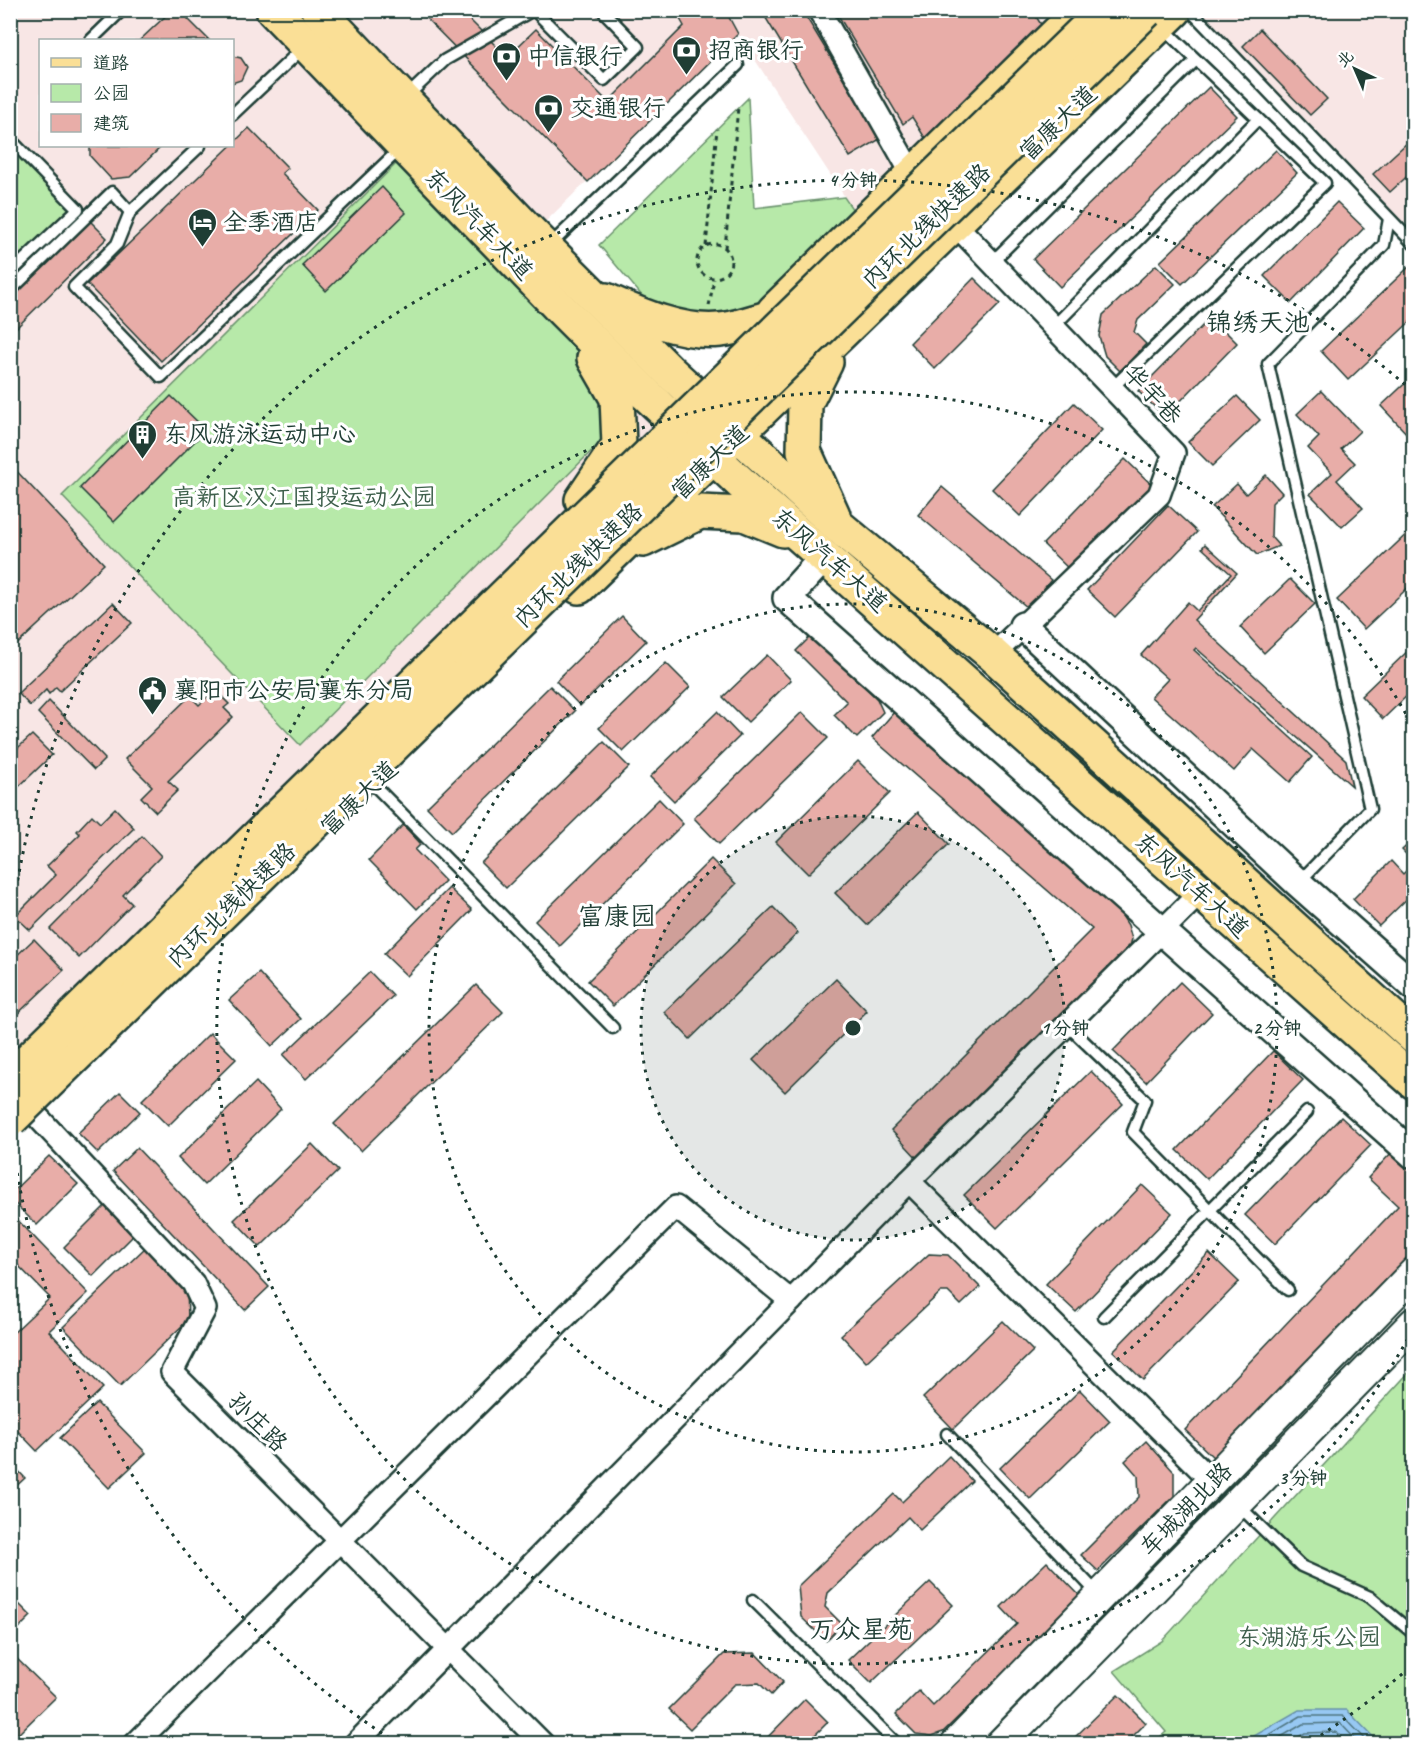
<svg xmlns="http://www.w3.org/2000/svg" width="1424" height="1754" font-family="Caveat,'LXGW WenKai TC',sans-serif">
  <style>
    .built { fill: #f8e6e5; fill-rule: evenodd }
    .green { fill: #b7e9a9; stroke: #6b936e; stroke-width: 1.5 }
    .water { fill: #97c8f3; stroke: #6790a7; stroke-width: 1.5 }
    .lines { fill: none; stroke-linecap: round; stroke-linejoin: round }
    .shore { stroke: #4f7580; stroke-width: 1.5 }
    .building { fill: #e8ada8; stroke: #1f3d34; stroke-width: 1.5 }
    .service-casing { stroke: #1f3d34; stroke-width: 15 }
    .minor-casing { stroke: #1f3d34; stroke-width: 26 }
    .tertiary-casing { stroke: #1f3d34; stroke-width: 32 }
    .secondary-casing { stroke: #1f3d34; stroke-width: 34 }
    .primary-casing { stroke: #1f3d34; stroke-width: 38 }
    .path { stroke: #1f3d34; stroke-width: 3; stroke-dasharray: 4.5 4.5; stroke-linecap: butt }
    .service { stroke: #fff; stroke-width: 10 }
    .minor { stroke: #fff; stroke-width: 21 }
    .tertiary { stroke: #fff; stroke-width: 27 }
    .secondary { stroke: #fff; stroke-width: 30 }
    .primary { stroke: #fadf96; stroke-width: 33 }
    .trunk-bridge-casing { stroke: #1f3d34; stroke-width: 38; stroke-linecap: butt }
    .trunk-bridge { stroke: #fadf96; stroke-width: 33 }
    .ring { fill: none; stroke: #1f3d34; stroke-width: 3; stroke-dasharray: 3 6 }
    .labels { text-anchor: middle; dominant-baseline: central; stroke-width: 6; stroke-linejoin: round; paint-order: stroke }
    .poi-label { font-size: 24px; fill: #1f3d34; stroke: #fff; text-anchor: start }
    .street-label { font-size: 24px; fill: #1f3d34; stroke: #fff }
    .park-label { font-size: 24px; fill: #3d5f4b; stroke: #fff }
    .neighbourhood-label { font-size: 26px; fill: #1f3d34; stroke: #fff }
    .centre { fill: #1f3d34; stroke: #fff; stroke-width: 3 }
    .ring-label { font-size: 18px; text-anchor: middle; font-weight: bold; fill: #1f3d34; stroke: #fff; stroke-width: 6; stroke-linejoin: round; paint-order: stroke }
  </style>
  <rect width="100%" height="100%" fill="#fff"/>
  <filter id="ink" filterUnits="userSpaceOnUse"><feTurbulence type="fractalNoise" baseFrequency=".0167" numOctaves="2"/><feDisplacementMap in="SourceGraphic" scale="12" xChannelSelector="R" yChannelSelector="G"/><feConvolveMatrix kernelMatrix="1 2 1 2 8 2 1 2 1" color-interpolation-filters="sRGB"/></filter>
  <g filter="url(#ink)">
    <g class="built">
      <polygon points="1200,10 1413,11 1413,233 1197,13"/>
      <path d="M10,11H304L702,423L10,1098ZM40,40H232V146H40Z"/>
      <polygon points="334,11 1075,11 862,223 738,34 542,225"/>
    </g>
    <g class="green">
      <polygon points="748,98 754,208 844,197 862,223 755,313 674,318 643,297 599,245"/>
      <polygon points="11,139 78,209 11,273"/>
      <polygon points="409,151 647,395 300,745 62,496"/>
      <polygon points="1413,1368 1413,1743 1153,1743 1166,1732 1114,1671 1162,1641"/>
    </g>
    <polygon class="water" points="1299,1710 1347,1710 1379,1743 1242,1743"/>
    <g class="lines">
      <g class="shore">
        <polyline points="1254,1744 1301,1716 1343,1716 1370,1744"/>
        <polyline points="1269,1744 1303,1724 1340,1723 1360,1744"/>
        <polyline points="1287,1744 1305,1733 1336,1732 1348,1744"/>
      </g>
    </g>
    <g class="building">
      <polygon points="172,10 187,10 188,19 209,40 140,40"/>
      <polygon points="418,10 475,10 468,18 507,57 536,29 608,102 684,26 675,10 725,10 738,34 588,182"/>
      <polygon points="761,10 802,10 880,139 850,157"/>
      <polygon points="835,10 1032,10 1042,26 925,138 912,117 903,124"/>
      <polygon points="1260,29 1327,99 1310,115 1243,46"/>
      <polygon points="232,56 241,58 247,67 241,80 232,83"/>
      <polygon points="1209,87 1237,116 1060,287 1033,259"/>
      <polygon points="249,128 288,168 282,173 318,210 161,361 87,284"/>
      <polygon points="1408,142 1414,148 1414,170 1390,192 1373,174"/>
      <polygon points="90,146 162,146 130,177 111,179 90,156"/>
      <polygon points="1276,150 1297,173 1182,284 1160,262"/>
      <polygon points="382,187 406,213 326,291 302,265"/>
      <polygon points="1337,202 1364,228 1291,303 1264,276"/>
      <polygon points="89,220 107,238 10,334 10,298"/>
      <polygon points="1413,263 1414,318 1348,380 1321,351"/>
      <polygon points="1156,265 1175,284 1138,320 1134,332 1146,344 1120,371 1105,356 1099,336 1103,315"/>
      <polygon points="974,278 1000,304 935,369 910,343"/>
      <polygon points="1211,317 1237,343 1165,417 1138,391"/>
      <polygon points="1414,375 1414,430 1408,435 1381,406"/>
      <polygon points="1321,391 1360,431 1341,449 1355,463 1337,480 1363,508 1342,527 1310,494 1332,473 1308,448 1319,437 1297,414"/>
      <polygon points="171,396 206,430 114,522 80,488"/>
      <polygon points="1237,396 1260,420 1212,466 1188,442"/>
      <polygon points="1074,403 1102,430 1020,516 992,489"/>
      <polygon points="1125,459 1153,486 1071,571 1043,544"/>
      <polygon points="10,464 104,564 10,651"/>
      <polygon points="1266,475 1282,493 1272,503 1271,537 1279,546 1257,555 1212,507 1237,484 1246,494"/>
      <polygon points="942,487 1051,580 1028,608 918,515"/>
      <polygon points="1168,505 1197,532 1115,617 1087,590"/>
      <polygon points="1414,527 1414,582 1364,629 1337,600"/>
      <polygon points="1205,544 1237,573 1194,620 1346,760 1352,786 1196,648 1194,650 1312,757 1290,782 1253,749 1234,771 1151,697 1168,679 1141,655 1188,602 1197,611 1231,574 1202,548"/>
      <polygon points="1290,579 1315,604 1264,653 1240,627"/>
      <polygon points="113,603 132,623 60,691 56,687 49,694 46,690 30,706 18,693"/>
      <polygon points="622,616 646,641 580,706 556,681"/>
      <polygon points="813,634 877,699 883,712 857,738 834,715 847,702 796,651"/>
      <polygon points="1414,645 1414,689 1383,719 1361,696"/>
      <polygon points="767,655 791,680 748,722 723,697"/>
      <polygon points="666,663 690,687 623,752 599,728"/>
      <polygon points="550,686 575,711 452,832 427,807"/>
      <polygon points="215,690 229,704 224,708 233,717 168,781 178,790 156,812 141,797 152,786 125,759 190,696 199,705"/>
      <polygon points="49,701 105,759 94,770 38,713"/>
      <polygon points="717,712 740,736 674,801 650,777"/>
      <polygon points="802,712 828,738 719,844 694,818"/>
      <polygon points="894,712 1115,905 1128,925 1132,939 1130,946 918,1159 891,1130 1092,929 872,738"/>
      <polygon points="32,735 52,755 10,795 10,755"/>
      <polygon points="604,742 629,767 506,888 481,863"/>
      <polygon points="858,761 890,793 808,874 776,842"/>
      <polygon points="659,799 683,824 560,946 535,921"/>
      <polygon points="115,808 134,828 30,930 15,916 56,875 47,866 80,834 77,831 92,815 100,823"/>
      <polygon points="918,812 949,844 867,925 835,893"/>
      <polygon points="403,825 421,844 415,850 445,881 417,909 369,860"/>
      <polygon points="142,836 161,856 123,895 132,904 79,958 50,929"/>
      <polygon points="1414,839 1414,862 1402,850"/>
      <polygon points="711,859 736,884 613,1006 588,981"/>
      <polygon points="1391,861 1403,874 1414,863 1414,892 1379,926 1353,899"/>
      <polygon points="449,888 472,910 407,976 384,954"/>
      <polygon points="773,907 798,933 690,1039 664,1012"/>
      <polygon points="34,939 64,970 10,1021 10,962"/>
      <polygon points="370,972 393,996 306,1079 283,1055"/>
      <polygon points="259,973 301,1019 272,1046 229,1000"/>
      <polygon points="836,979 867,1011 785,1092 753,1060"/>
      <polygon points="1180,982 1212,1013 1146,1082 1113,1051"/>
      <polygon points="476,985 503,1012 361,1151 334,1124"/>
      <polygon points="210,1033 236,1059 168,1126 142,1100"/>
      <polygon points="1273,1051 1303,1080 1207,1179 1177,1150"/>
      <polygon points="1091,1071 1123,1104 997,1228 964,1195"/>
      <polygon points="256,1082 281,1109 204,1185 178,1158"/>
      <polygon points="120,1092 140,1112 98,1153 78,1133"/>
      <polygon points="1341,1117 1371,1145 1275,1244 1245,1215"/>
      <polygon points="312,1144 338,1171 260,1247 234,1220"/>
      <polygon points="137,1148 269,1287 245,1310 113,1171"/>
      <polygon points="1392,1152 1414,1172 1414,1250 1215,1459 1185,1430 1398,1206 1368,1178"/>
      <polygon points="49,1156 78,1184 37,1225 10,1199 10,1194"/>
      <polygon points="1142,1185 1172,1213 1076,1312 1046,1284"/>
      <polygon points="105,1206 134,1235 93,1276 64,1247"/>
      <polygon points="10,1212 88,1293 49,1331 103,1388 37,1451 10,1423 10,1336 50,1298 10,1257"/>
      <polygon points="148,1245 187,1286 188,1320 120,1386 63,1327"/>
      <polygon points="1209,1253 1239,1282 1143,1380 1113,1351"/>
      <polygon points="929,1254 948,1255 980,1287 961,1305 948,1292 941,1292 866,1362 841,1335"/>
      <polygon points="1003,1321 1033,1351 953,1429 923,1398"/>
      <polygon points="1080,1390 1110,1421 1030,1499 1000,1468"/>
      <polygon points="97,1403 146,1453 109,1488 60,1438"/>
      <polygon points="1146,1441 1174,1472 1174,1496 1098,1571 1081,1555 1139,1497 1138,1476 1125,1461"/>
      <polygon points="949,1456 972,1481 920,1530 908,1517 828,1593 825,1607 842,1624 826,1641 801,1617 798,1586 894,1494 902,1502"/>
      <polygon points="12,1464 25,1478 10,1492 10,1465"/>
      <polygon points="1047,1562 1081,1597 943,1732 932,1736 916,1734 896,1714 919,1691 933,1706 1017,1624 1001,1607"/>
      <polygon points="930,1582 953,1605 871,1683 848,1660"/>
      <polygon points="10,1595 31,1616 10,1637"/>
      <polygon points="10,1652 56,1697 10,1742"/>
      <polygon points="755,1653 783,1682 771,1695 759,1683 735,1684 690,1729 669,1709 724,1654"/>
      <polygon points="1118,1695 1146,1723 1125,1744 1075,1744 1072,1740"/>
      <polygon points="805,1699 828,1722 806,1744 761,1744"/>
    </g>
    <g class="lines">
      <defs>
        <g id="service">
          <polyline points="534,10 604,80 638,47 602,10"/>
          <polyline points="1190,10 1414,244"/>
          <polyline points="91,40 122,10"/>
          <polyline points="406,97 445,60 533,10"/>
          <polyline points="232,115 304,47"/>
          <polyline points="10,139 78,209 10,273"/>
          <polyline points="130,212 117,244 74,287 161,377 401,148"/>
          <polyline points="549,246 738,65"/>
          <polyline points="992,262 1196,60"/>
          <polyline points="10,291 112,192 130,212 200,146"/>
          <polyline points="1054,326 1258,119"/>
          <polyline points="1113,387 1325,183 1162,27"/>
          <polyline points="373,784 613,1028"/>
          <polyline points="1298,883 1370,809 1268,364 1384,245 1389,219"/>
          <polyline points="1067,1025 1145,1100 1133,1132 1288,1290"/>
          <polyline points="1104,1317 1307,1112"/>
          <polyline points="947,1434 1098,1594"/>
          <polyline points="1237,1504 1301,1566 1370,1597 1414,1634"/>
          <polyline points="753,1600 897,1744"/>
        </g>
        <g id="minor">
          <polyline points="819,10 912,174"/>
          <polyline points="954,223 1174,453 1159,495 993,655"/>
          <polyline points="1200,893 909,1181 1213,1482"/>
          <polyline points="34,1113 193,1283 205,1309 172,1372 543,1744"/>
          <polyline points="135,1744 676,1207 791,1301"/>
          <polyline points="355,1744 909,1181"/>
        </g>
        <g id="tertiary">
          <polyline points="826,555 787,598 1414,1155"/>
          <polyline points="1023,626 1298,883 1414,986"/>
        </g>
        <g id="secondary">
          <polyline points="956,1744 1414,1273"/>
          <polyline points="1001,1744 1414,1323"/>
        </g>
        <g id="primary">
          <polyline points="273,10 563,311 647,395 742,484 1414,1082"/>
          <polyline points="318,10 525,227 669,371 837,525 993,655 1414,1037"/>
          <path d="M606,300C639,315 683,334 720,330C735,329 751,322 766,319"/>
          <polyline points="774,311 1081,10"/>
          <polyline points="826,362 805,404 804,451 833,515"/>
          <polyline points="582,500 619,445 617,398 594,358"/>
          <polyline points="643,540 700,512 744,514 783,530"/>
          <polyline points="579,587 1175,10"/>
        </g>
      </defs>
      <use href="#service" class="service-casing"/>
      <use href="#minor" class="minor-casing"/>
      <use href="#tertiary" class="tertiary-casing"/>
      <use href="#secondary" class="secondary-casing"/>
      <use href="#primary" class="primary-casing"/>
      <g class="path">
        <circle cx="714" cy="261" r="17"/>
        <polyline points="706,246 717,129"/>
        <polyline points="725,248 738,107"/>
        <polyline points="709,306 714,279"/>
      </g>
      <use href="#service" class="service"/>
      <use href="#minor" class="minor"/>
      <use href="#tertiary" class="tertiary"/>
      <use href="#secondary" class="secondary"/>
      <use href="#primary" class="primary"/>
      <defs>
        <g id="trunk-bridge">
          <polyline points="10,1078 1105,10"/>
          <polyline points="10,1120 1146,11"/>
        </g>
      </defs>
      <use href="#trunk-bridge" class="trunk-bridge-casing"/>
      <use href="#trunk-bridge" class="trunk-bridge"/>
    </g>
  </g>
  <circle cx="853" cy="1028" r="212" fill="#1f3d34" fill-opacity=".12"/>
  <g class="ring">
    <circle cx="853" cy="1028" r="212"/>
    <circle cx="853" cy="1028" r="424"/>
    <path d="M1412 1331A636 636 0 1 1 1412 725"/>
    <path d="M1409 1668A848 848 0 0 1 1309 1743M397 1743A848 848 0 0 1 11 1131M11 925A848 848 0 0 1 1409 388"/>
  </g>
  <defs>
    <symbol id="bank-pin" viewBox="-11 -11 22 30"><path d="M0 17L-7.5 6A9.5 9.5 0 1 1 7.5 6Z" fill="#1f3d34" stroke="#fff"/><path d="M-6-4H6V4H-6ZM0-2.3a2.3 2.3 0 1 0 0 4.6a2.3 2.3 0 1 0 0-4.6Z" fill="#fff"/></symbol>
    <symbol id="hotel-pin" viewBox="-11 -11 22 30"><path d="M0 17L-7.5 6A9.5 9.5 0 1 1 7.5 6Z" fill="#1f3d34" stroke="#fff"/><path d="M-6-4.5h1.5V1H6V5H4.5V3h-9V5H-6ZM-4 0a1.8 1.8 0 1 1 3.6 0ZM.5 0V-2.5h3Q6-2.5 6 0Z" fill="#fff"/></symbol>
    <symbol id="building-pin" viewBox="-11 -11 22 30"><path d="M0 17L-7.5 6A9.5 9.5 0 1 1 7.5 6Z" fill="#1f3d34" stroke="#fff"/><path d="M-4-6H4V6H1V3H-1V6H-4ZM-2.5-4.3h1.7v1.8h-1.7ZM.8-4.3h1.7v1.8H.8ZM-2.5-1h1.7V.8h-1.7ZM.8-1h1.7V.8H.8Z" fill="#fff"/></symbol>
    <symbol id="civic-pin" viewBox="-11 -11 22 30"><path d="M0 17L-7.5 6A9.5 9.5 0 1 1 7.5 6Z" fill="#1f3d34" stroke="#fff"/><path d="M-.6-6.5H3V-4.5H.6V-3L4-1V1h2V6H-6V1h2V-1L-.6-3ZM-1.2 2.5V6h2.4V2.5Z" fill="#fff"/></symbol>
  </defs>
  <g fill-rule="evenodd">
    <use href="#bank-pin" x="670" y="34" width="33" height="45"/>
    <use href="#bank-pin" x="490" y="40" width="33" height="45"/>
    <use href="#bank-pin" x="532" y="92" width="33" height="45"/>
    <use href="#hotel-pin" x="186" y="206" width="33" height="45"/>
    <use href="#building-pin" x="126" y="418" width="33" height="45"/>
    <use href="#civic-pin" x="136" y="674" width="33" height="45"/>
  </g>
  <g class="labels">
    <g class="poi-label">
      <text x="708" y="50">招商银行</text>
      <text x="527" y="56">中信银行</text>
      <text x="570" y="108">交通银行</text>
      <text x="223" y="222">全季酒店</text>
      <text x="164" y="434">东风游泳运动中心</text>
      <text x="174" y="690">襄阳市公安局襄东分局</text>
    </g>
    <g class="street-label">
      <text transform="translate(1058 123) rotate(-44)">富康大道</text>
      <text transform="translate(479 224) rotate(46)">东风汽车大道</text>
      <text transform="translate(926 226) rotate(-44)">内环北线快速路</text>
      <text transform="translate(1153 394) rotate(47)">华宇巷</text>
      <text transform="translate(710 462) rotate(-44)">富康大道</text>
      <text transform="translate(830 560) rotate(41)">东风汽车大道</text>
      <text transform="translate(578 565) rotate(-44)">内环北线快速路</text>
      <text transform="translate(359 798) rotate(-44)">富康大道</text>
      <text transform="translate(1192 885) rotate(42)">东风汽车大道</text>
      <text transform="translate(231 905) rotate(-44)">内环北线快速路</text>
      <text transform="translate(258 1422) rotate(45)">孙庄路</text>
      <text transform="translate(1186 1509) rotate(-46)">车城湖北路</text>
    </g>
    <g class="park-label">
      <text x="304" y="497">高新区汉江国投运动公园</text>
      <text x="1309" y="1637">东湖游乐公园</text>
    </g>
    <g class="neighbourhood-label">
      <text x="1258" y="322">锦绣天池</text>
      <text x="617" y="916">富康园</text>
      <text x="861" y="1629">万众星苑</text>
    </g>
  </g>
  <circle cx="853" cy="1028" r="9" class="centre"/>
  <g class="ring-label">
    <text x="853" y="186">4 分钟</text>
    <text x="1065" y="1034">1 分钟</text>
    <text x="1277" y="1034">2 分钟</text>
    <text x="1303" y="1484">3 分钟</text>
  </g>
  <rect width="1424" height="1754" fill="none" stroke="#fff" stroke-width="36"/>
  <rect x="18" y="18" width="1388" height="1718" fill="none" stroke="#1f3d34" stroke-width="2" filter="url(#ink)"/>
  <rect x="39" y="39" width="195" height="108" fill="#ffffff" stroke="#a5b1ae" stroke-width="1.5"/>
  <rect x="51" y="58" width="30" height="9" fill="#fadf96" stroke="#a5b1ae" stroke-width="1.5"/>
  <text x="93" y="69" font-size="18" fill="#1f3d34">道路</text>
  <rect x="51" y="84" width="30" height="18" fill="#b7e9a9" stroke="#a5b1ae" stroke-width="1.5"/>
  <text x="93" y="99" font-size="18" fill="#1f3d34">公园</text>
  <rect x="51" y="114" width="30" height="18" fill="#e8ada8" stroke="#a5b1ae" stroke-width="1.5"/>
  <text x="93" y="129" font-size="18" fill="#1f3d34">建筑</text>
  <g transform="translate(1355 69) rotate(316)" stroke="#ffffff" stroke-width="4.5" paint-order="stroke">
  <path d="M0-4.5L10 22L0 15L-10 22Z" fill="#1f3d34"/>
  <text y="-9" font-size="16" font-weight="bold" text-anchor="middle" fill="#1f3d34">北</text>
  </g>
</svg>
